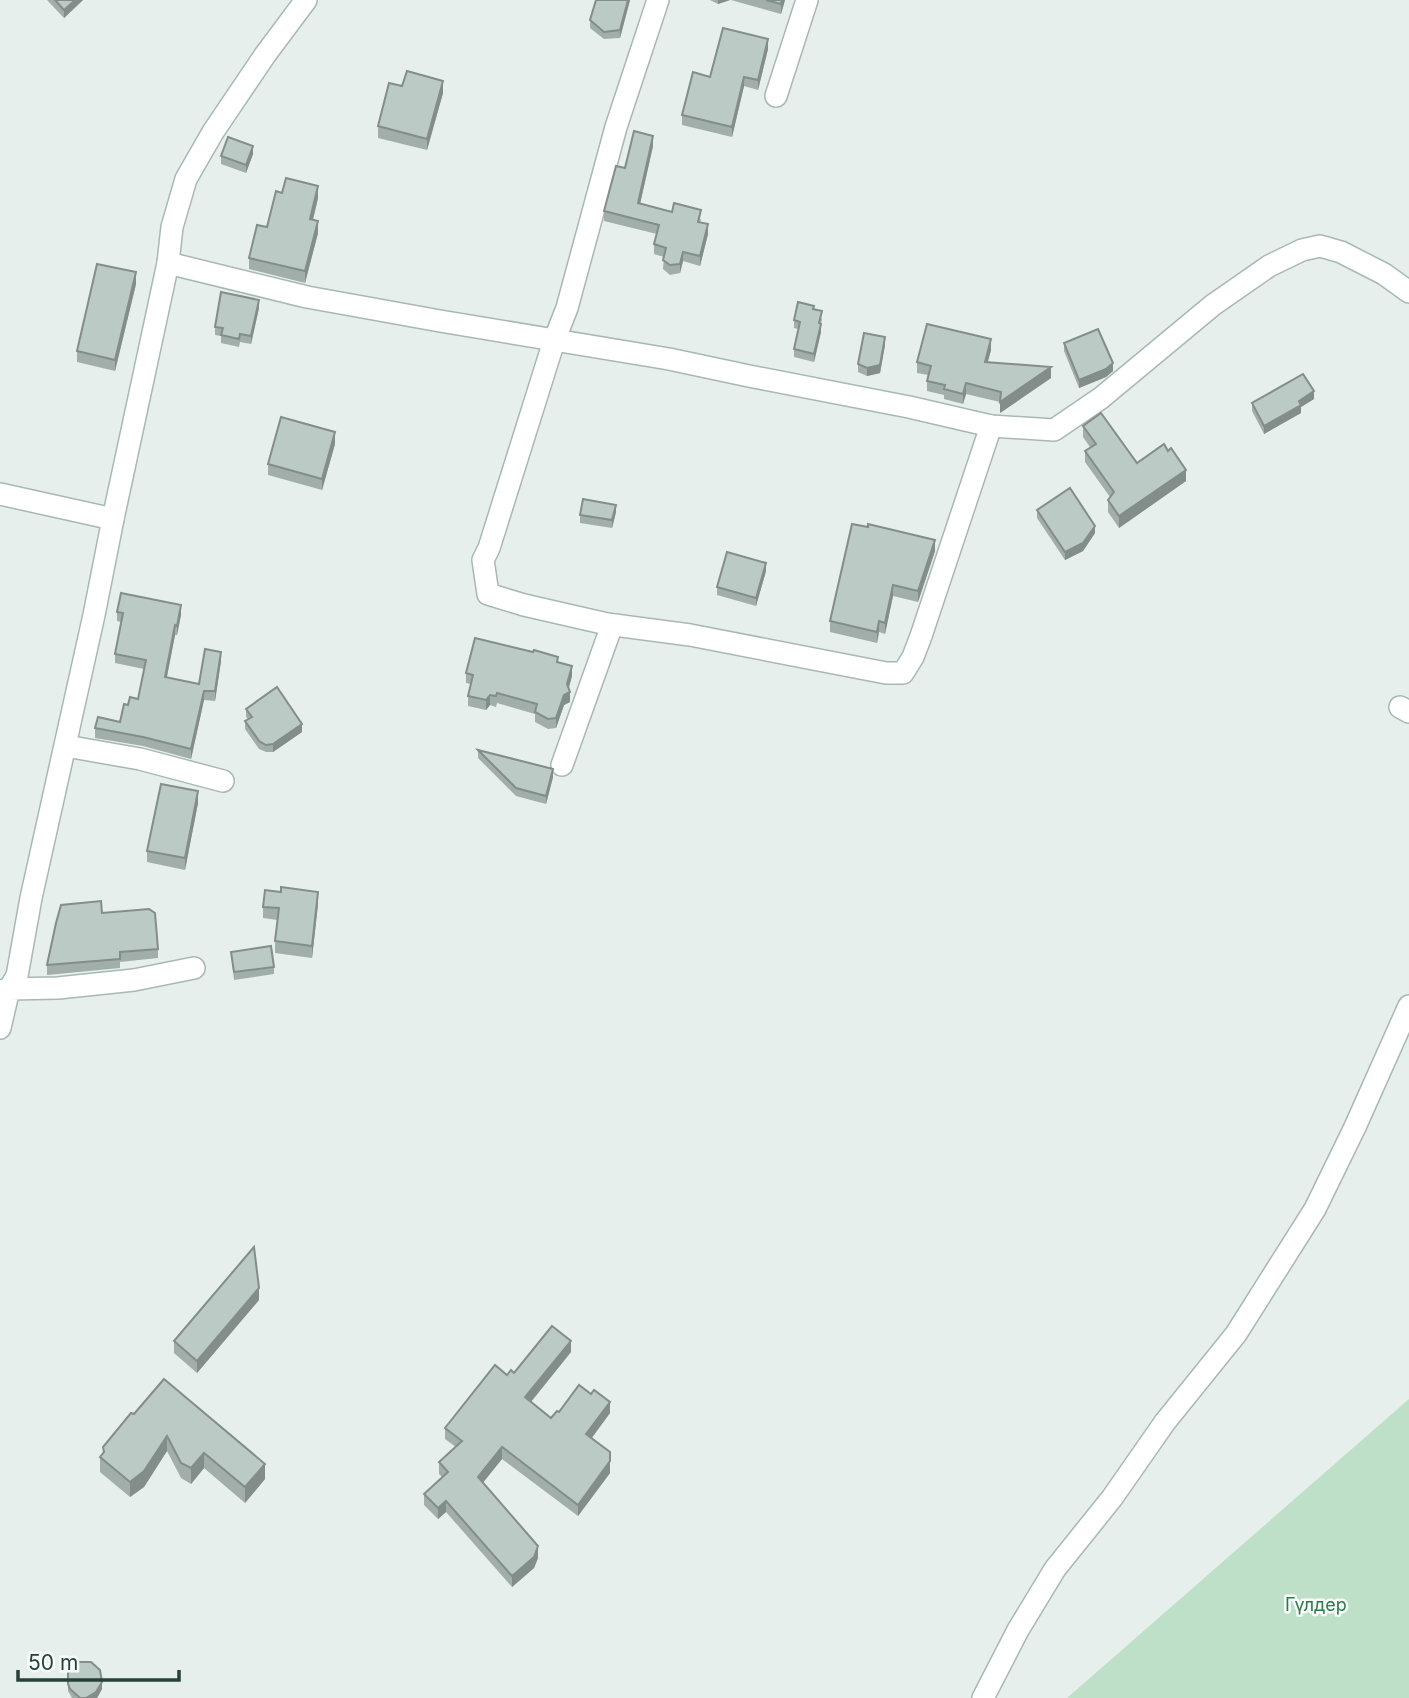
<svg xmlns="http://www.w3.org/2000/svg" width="1409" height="1698" font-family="Inter,sans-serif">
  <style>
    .green { fill: #bfe0c8 }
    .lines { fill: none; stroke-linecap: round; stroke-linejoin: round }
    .minor-casing { stroke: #a8b8b2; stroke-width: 24 }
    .minor { stroke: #fff; stroke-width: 21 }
    .wall { fill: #a1aea9 }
    .shaded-wall { fill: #838d89 }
    .building { fill: #bbcac4; stroke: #838d89; stroke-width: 2 }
    .labels { text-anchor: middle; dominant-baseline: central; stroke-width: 5; stroke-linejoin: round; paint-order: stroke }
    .park-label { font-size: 18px; fill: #2d7a4b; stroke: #f7fbf9 }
  </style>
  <rect width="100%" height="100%" fill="#e6efeb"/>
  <polygon class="green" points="1409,1399 1409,1698 1067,1698"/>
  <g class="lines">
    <defs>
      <g id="minor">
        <polyline points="658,0 616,127 567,308 554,341 489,548 483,560 488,594 524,605 607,624 690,635 886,673 903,673 913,657 921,636 991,426"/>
        <polyline points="776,96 807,0"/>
        <polyline points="168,263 172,227 186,179 213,132 265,55 306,0"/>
        <polyline points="0,494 113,519"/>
        <polyline points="1400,707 1409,712"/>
        <polyline points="66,746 140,759 223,781"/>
        <polyline points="562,765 612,625"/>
        <polyline points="0,991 9,989 17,976 31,898 94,615 113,519 168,263 307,297 440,321 669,359 749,376 909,407 991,426 1054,430 1101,398 1213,305 1269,266 1302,250 1320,246 1341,252 1384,274 1409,292"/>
        <polyline points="0,1028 9,989 58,988 134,980 194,968"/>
        <polyline points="983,1698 1018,1630 1055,1569 1112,1498 1165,1422 1236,1334 1315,1209 1355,1127 1409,1006"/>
      </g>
    </defs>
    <use href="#minor" class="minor-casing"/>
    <use href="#minor" class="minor"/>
  </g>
  <g class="wall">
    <polygon points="47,0 83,0 64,18"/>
    <polygon points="630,0 620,38 604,39 590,28 590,20"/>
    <polygon points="710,0 730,0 718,4"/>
    <polygon points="731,0 785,0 781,14"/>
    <polygon points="768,49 758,90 744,86 732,137 682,125 682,115 710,77"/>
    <polygon points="443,93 427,150 378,138 378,126"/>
    <polygon points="653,146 640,204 701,219 700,222 708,234 700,266 683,261 680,273 670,275 663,269 664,257 654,254 654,244 657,234 604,221 604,211 625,168"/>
    <polygon points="253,154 246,173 221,164 221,156"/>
    <polygon points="318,198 313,220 318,233 305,283 249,269 249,258 267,227"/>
    <polygon points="136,284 115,371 77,362 77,351"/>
    <polygon points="259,308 251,344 240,342 239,347 221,343 221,336 215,335 215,327"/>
    <polygon points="814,309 822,319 821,324 821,332 814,362 794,357 794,349 798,329 794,328 794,320"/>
    <polygon points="1064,343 1113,371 1106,377 1079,388 1064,351"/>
    <polygon points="885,345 880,373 867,376 858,372 858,364"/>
    <polygon points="991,350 987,363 1051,378 1000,413 1000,402 966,394 963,404 944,399 944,395 927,391 927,381 928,375 917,373 917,362"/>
    <polygon points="1314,399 1301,407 1301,413 1264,434 1252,411 1252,403"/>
    <polygon points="1083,426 1137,463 1186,481 1119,528 1108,512 1108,500 1110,497 1085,462 1085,451 1090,447 1083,437"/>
    <polygon points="335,444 322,490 268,475 268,464"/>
    <polygon points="1037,510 1095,533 1083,551 1065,560 1037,518"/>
    <polygon points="616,512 612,528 580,523 580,515"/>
    <polygon points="935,551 918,602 893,596 885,634 879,632 877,643 830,632 830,621"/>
    <polygon points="766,571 756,606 717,595 717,587"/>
    <polygon points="117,612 181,615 177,635 175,635 167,677 199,684 221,661 215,701 204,700 191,759 143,746 95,738 95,728 120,722 128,705 138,699 144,669 115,663 115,654 121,622 117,621"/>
    <polygon points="558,663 572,676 569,688 570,702 564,705 556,728 548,729 535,722 535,714 497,703 496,707 490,705 486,710 468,706 468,696 471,684 466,683 466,673"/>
    <polygon points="246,709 302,732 273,752 266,752 259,749 245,729 245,721 248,719 246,717"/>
    <polygon points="478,750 553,777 546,804 516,796 478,758"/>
    <polygon points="198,803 185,870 147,862 147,851"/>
    <polygon points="281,892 318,904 312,958 275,953 275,941 278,920 263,918 263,907"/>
    <polygon points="102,913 158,949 158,958 120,962 120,968 47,975 47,965"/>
    <polygon points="231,952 274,967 274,974 234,980"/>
    <polygon points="259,1300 197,1373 174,1353 174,1341"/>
    <polygon points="571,1352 531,1402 551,1418 559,1412 610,1413 591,1438 610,1473 578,1516 502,1459 482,1483 538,1558 534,1568 512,1587 446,1512 438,1519 424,1505 424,1494 442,1477 439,1474 439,1462 456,1447 445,1439 445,1428 514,1373"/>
    <polygon points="131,1413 265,1479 245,1503 204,1468 191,1484 181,1478 167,1451 144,1487 130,1497 100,1472 100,1457 103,1453 103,1447"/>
    <polygon points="68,1673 102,1689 97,1698 72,1698 68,1691"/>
  </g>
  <g class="shaded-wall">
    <polygon points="75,0 83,0 64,18 64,10"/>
    <polygon points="628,0 630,0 620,38 620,30"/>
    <polygon points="718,0 730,0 718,4"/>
    <polygon points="782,0 785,0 781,14 781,4"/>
    <polygon points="768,39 768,49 758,90 758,80"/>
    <polygon points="744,77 744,86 732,137 732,127"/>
    <polygon points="443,81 443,93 427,150 427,139"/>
    <polygon points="653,136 653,146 638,213 638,203"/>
    <polygon points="253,146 253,154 246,173 246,165"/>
    <polygon points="318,186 318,198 310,231 310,219"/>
    <polygon points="318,221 318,233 305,283 305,271"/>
    <polygon points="708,224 708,234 700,266 700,256"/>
    <polygon points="683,252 683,261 680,273 680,264"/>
    <polygon points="136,272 136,284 115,371 115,360"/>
    <polygon points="259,300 259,308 251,344 251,336"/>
    <polygon points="821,324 821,332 814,362 814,354"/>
    <polygon points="885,337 885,345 880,373 867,376 867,368"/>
    <polygon points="991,339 991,350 985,373 985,362"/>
    <polygon points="1113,363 1113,371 1106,377 1079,388 1079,380"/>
    <polygon points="1051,367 1051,378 1000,413 1000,402"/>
    <polygon points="966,383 966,394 963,404 963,394"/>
    <polygon points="1314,391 1314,399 1301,407 1301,413 1264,434 1264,426 1299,401"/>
    <polygon points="335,432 335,444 322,490 322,479"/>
    <polygon points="1186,470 1186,481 1119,528 1119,516"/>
    <polygon points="616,505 616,512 612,528 612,520"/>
    <polygon points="1095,526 1095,533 1083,551 1065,560 1065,552"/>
    <polygon points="935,540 935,551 918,602 918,591"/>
    <polygon points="766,563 766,571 756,606 756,598"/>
    <polygon points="893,585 893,596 885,634 885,623"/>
    <polygon points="181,605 181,615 177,635 177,626"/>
    <polygon points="879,621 879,632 877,643 877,632"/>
    <polygon points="175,625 175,635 165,686 165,677"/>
    <polygon points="221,652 221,661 215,701 215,691"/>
    <polygon points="572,666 572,676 567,693 570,692 570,702 564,705 556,728 556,718"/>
    <polygon points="204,691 204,700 191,759 191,749"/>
    <polygon points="490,695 490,705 486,710 486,700"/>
    <polygon points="302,724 302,732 273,752 273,744"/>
    <polygon points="553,769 553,777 546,804 546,796"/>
    <polygon points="198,791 198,803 185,870 185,858"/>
    <polygon points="318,892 318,904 312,958 312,946"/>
    <polygon points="259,1288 259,1300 197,1373 197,1361"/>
    <polygon points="571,1341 571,1352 525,1409 525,1397"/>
    <polygon points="610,1402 610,1413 586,1446 586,1434"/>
    <polygon points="167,1436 167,1451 144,1487 130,1497 130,1482"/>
    <polygon points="502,1447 502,1459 478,1489 478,1477"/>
    <polygon points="204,1453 204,1468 191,1484 191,1468"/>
    <polygon points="610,1461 610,1473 578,1516 578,1505"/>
    <polygon points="265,1464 265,1479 245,1503 245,1487"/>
    <polygon points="446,1501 446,1512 438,1519 438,1508"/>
    <polygon points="538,1546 538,1558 534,1568 512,1587 512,1576"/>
    <polygon points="102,1682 102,1689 97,1698 86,1698"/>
  </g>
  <g class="building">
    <polygon points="55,0 75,0 64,10"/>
    <polygon points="596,0 628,0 620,30 604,32 590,20"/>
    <polygon points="766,0 782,0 781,4"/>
    <polygon points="723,28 768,39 758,80 744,77 732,127 682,115 693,72 710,77"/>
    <polygon points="407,71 443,81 427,139 378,126 389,83 402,86"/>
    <polygon points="634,131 653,136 638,203 672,212 674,203 701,210 698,222 708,224 700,256 683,252 680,264 670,265 663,260 666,248 654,244 659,225 604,211 616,166 625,168"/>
    <polygon points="228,137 253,146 246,165 221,156"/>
    <polygon points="286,178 318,186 310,219 318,221 305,271 249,258 257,225 267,227 276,191 282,193"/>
    <polygon points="97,264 136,272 115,360 77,351"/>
    <polygon points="221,292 259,300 251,336 240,334 239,339 221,335 223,328 215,327"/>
    <polygon points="798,302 814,306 813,309 822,311 819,323 821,324 814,354 794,349 800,322 794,320"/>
    <polygon points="927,324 991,339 985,362 1051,367 1000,402 1001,392 966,383 963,394 944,389 945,385 927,381 931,366 917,362"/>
    <polygon points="1098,329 1113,363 1106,369 1079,380 1064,343"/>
    <polygon points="864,333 885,337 880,365 867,368 858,364"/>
    <polygon points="1303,374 1314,391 1299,401 1301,405 1264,426 1252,403"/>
    <polygon points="1101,413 1137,463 1164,444 1168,451 1171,448 1186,470 1119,516 1108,500 1114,492 1085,451 1096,444 1083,426"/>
    <polygon points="281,417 335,432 322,479 268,464"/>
    <polygon points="1070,488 1095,526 1083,543 1065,552 1037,510"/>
    <polygon points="583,499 616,505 612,520 580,515"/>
    <polygon points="852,524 868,527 868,524 935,540 918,591 893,585 885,623 879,621 877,632 830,621"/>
    <polygon points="727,552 766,563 756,598 717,587"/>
    <polygon points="121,593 181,605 177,626 175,625 165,677 199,684 205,649 221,652 215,691 204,691 191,749 143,737 95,728 98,717 120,722 124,704 128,705 130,697 138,699 146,660 115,654 123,613 117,612"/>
    <polygon points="475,638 533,652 534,650 558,657 557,662 572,666 567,684 570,692 564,695 556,718 548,719 535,712 537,704 497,693 496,696 490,695 486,700 468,696 473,675 466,673"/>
    <polygon points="277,687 302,724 273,744 266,745 259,741 245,721 252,717 246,709"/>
    <polygon points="478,750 553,769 546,796 516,788"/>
    <polygon points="161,784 198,791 185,858 147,851"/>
    <polygon points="281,887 318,892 312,946 275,941 279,908 263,907 265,890 281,892"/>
    <polygon points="101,901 102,913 149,909 155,913 158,949 120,952 120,959 47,965 56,923 61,905"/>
    <polygon points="271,946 274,967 234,972 231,952"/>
    <polygon points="254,1247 259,1288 197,1361 174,1341"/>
    <polygon points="552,1326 571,1341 525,1397 551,1418 557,1411 559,1412 579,1385 591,1394 594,1390 610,1402 586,1434 610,1452 610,1461 578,1505 502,1447 478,1477 538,1546 534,1557 512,1576 446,1501 438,1508 424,1494 448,1472 439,1462 462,1441 445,1428 495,1365 507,1375 511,1370 514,1373"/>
    <polygon points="164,1379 265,1464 245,1487 204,1453 191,1468 181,1463 167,1436 144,1471 130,1482 100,1457 104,1452 103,1447 131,1413 134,1414"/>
    <polygon points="80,1662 91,1662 100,1670 102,1682 96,1692 86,1698 80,1698 70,1689 68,1684 68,1673 75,1664"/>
  </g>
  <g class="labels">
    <g class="park-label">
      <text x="1316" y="1604">Гүлдер</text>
    </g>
  </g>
  <path d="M18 1670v10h161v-10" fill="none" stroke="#24423a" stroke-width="3.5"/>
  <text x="28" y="1670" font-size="21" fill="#24423a" stroke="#f7fbf9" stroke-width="5" paint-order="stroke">50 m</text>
</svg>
